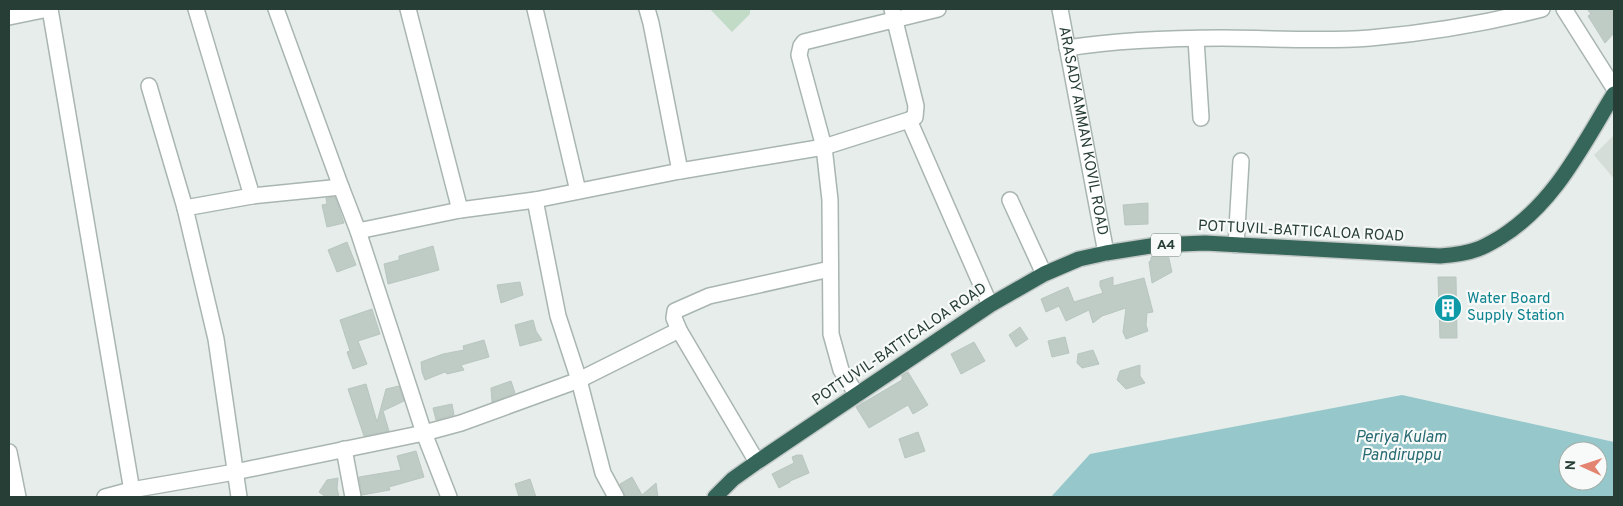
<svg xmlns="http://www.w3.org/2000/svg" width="1623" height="506" font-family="Overpass,sans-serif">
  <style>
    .built { fill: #d5ddd9 }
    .green { fill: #c2dbc7 }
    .water { fill: #95c7cb; fill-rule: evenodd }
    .building { fill: #bfcbc5; stroke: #b9c6c0 }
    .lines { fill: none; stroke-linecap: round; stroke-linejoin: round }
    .minor-casing { stroke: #a9b5b0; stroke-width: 18 }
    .highway-casing { stroke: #c3c9c7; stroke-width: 18 }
    .minor { stroke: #fff; stroke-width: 15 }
    .highway { stroke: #366659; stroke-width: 15 }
    .labels { text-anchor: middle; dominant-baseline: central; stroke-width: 4.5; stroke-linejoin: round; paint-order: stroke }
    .shield { fill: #f7faf8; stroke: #657670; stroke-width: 1 }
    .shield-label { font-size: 14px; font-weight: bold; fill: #273e36 }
    .street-label { font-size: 15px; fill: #273e36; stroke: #f7faf8 }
    .culture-label { font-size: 15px; fill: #0d838f; stroke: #f7faf8; text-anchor: start }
    .water-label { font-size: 16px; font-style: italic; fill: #286b73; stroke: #f7faf8 }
  </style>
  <rect width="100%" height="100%" fill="#e6edea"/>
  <polygon class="built" points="1614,135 1614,179 1594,155"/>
  <polygon class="green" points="710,9 750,9 750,14 732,32"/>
  <path class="water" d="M1402,395L1614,442V497H1051L1090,454ZM1568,451H1598V481H1568Z"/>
  <g class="building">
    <polygon points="1587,9 1614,9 1614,33 1605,43 1588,16 1591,14"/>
    <polygon points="335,197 344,223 327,227 322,205 327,204 326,198"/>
    <polygon points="1148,203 1148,224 1125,225 1123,205"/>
    <polygon points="347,242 356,265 337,272 328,250"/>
    <polygon points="433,246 439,270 388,284 384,264 399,260 399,256"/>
    <polygon points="1168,254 1172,272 1152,283 1149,262 1151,260 1151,257"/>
    <polygon points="1113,277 1113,286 1144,278 1153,312 1147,313 1146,325 1148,331 1126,339 1123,332 1126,308 1102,316 1093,323 1089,310 1066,321 1059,306 1046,312 1041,299 1068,287 1074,302 1103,293 1100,286 1100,281"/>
    <polygon points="1438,277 1456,277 1457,338 1440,338"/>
    <polygon points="520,282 523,295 501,303 497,285"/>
    <polygon points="372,309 380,334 358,341 367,364 353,369 347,352 350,351 340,320"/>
    <polygon points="533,320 536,331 542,340 520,346 515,325"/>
    <polygon points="1020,327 1028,339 1016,347 1009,335"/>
    <polygon points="1065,337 1069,353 1052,357 1048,341"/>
    <polygon points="484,340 489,357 461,365 464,370 447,374 445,372 425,380 422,372 421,362 443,354 464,350 463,346"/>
    <polygon points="974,342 985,361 961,374 951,354"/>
    <polygon points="1093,350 1099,364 1082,368 1077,363 1078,354"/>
    <polygon points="1140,365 1140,376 1145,383 1126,389 1117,380 1120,371"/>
    <polygon points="908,372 928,405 913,414 908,405 869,428 856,407 902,380 902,375"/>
    <polygon points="511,381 515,393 492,402 491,388"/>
    <polygon points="366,384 377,422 386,389 399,386 404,401 383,411 389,431 364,436 348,389"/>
    <polygon points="452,404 454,415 436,420 433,408"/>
    <polygon points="918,432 925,451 905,458 899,439"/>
    <polygon points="416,451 424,477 389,487 390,490 362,495 359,477 401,470 397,456"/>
    <polygon points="797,455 802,455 809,473 790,481 790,482 779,488 772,474 794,463 792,457"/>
    <polygon points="632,477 642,495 656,483 658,497 626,497 620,484"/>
    <polygon points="338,478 337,488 339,497 326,497 319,492 327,480"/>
    <polygon points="530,479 536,497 519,497 515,484"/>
  </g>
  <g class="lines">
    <defs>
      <g id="minor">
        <polyline points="50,9 133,497"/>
        <polyline points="196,9 252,196"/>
        <polyline points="408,9 460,210"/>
        <polyline points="535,9 578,191"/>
        <polyline points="647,9 651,23 680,171"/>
        <path id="s1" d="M1060,9L1106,253"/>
        <polyline points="1564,9 1614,88"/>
        <polyline points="9,17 48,9"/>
        <polyline points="1196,39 1201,118"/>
        <path d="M1067,48C1119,40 1170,38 1222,38C1272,38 1321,42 1370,38C1426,33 1487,23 1542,9"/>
        <polyline points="149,86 185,208"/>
        <polyline points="909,120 990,305"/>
        <polyline points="341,187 358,231 424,433 449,497"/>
        <polyline points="535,200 558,316 579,380 603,473 616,497"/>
        <polyline points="1010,200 1044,274"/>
        <polyline points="358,231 460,210 535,200 680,171 824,147 909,120 915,117 916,106 892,9"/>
        <polyline points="1236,245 1241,161"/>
        <polyline points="857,395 841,370 831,334 830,200 824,147 799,55 801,46 804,42 938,9"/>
        <polyline points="344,449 353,497"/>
        <polyline points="9,452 18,497"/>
        <polyline points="757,462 679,330 674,318 675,311 709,296 830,269"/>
        <polyline points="105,497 131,490 235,472 424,433 461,423 579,380 679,330"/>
        <polyline points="239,497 216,339 185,208 252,196 341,187 276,9"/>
      </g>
      <path id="highway" d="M715,497L733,479L757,462L990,305L1044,274L1079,259L1106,253L1157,245L1205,243L1440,256C1453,255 1465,254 1478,249C1486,246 1494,241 1501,237C1555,203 1582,146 1614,94"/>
    </defs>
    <use href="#minor" class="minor-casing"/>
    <use href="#highway" class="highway-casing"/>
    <use href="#minor" class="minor"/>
    <use href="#highway" class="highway"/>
  </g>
  <defs>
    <symbol id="building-disc" viewBox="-11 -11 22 22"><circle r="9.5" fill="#0f9aa8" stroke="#f7faf8"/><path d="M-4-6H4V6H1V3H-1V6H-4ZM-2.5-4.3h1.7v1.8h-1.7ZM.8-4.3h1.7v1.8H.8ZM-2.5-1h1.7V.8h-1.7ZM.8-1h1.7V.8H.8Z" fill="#fff"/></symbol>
  </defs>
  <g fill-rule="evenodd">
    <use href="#building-disc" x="1432" y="292" width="32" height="32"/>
  </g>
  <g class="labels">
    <rect class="shield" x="1151" y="233.5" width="30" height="23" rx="4"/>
    <g class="shield-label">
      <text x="1166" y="245">A4</text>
    </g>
    <g class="street-label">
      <text stroke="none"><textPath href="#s1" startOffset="124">ARASADY AMMAN KOVIL ROAD</textPath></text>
      <text transform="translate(1301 232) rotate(3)">POTTUVIL-BATTICALOA ROAD</text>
      <text transform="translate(900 345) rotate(-34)">POTTUVIL-BATTICALOA ROAD</text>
    </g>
    <g class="culture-label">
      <text x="1467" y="299">Water Board<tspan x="1467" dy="17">Supply Station</tspan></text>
    </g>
    <g class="water-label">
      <text x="1401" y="438">Periya Kulam<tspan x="1401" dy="18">Pandiruppu</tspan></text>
    </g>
  </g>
  <rect width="1623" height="506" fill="none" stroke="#273e36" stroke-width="20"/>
  <g transform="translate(1583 466) rotate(273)"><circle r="24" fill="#f7faf8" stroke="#a4afaa"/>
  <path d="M0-4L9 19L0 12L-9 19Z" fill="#e28470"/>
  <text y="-8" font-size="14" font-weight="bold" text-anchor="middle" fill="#273e36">N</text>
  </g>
</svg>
